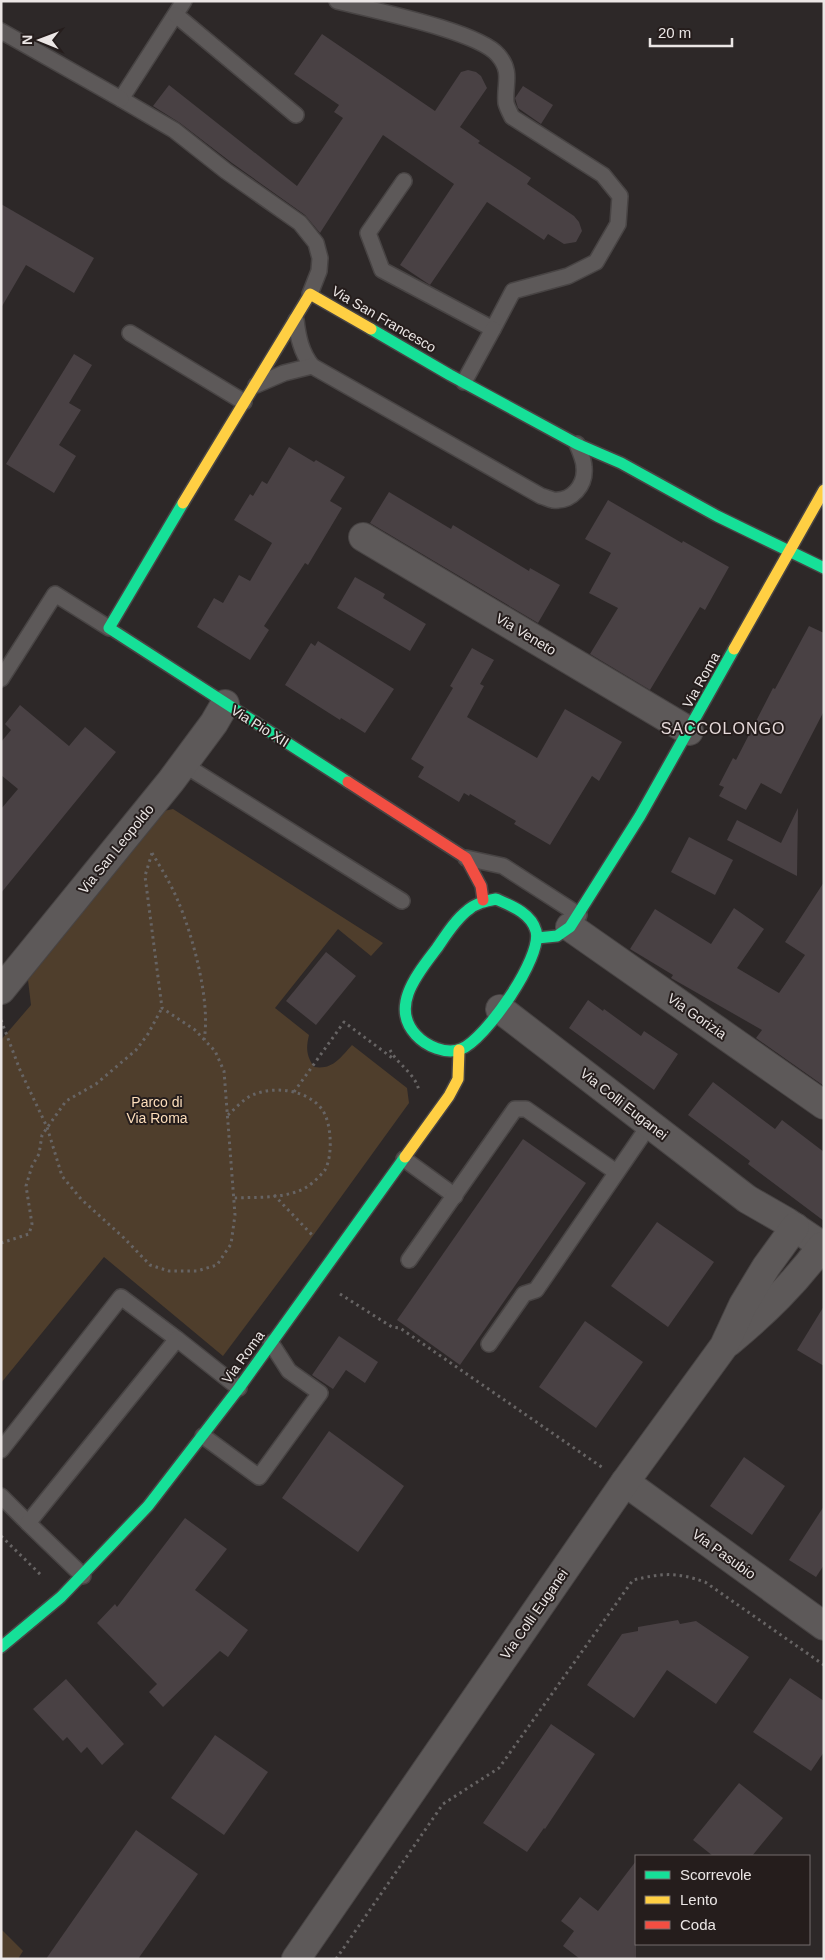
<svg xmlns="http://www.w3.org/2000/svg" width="825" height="1960" font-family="Helvetica,sans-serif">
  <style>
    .green { fill: #4f3e2c }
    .building { fill: #494144 }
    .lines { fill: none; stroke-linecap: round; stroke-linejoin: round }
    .lane-casing { stroke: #484444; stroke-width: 18 }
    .street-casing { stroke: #484444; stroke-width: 30 }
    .fast-casing { stroke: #484444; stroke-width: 14 }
    .slow-casing { stroke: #484444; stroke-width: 14 }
    .jam-casing { stroke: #484444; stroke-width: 14 }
    .path { stroke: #676464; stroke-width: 3; stroke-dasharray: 2.5 4; stroke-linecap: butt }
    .lane { stroke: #5d5959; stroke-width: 15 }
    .street { stroke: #5d5959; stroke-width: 28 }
    .fast { stroke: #16e098; stroke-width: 11 }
    .slow { stroke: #ffcf43; stroke-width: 11 }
    .jam { stroke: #f24e42; stroke-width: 11 }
    .labels { text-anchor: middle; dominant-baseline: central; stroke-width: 4; stroke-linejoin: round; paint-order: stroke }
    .street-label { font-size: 14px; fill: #ebe6e5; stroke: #251d1c }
    .park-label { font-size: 14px; fill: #fddebb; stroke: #251d1c }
    .quarter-label { font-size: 16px; letter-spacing: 1px; fill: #e6dada; stroke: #251d1c }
  </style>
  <rect width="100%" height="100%" fill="#2d2828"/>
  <g class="green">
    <path d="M173,809L383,943L371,956L338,929L275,1008L309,1035C306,1048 306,1055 314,1067C333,1070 340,1058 352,1045L407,1088L409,1103L307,1244L223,1356L104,1257L1,1383V1040L31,1005L28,980L164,811Z"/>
    <polygon points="1,1929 23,1951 18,1959 1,1959"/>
  </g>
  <g class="building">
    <polygon points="322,34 435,111 461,72 468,70 476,72 481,76 487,88 460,127 480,141 478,143 531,178 527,184 574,216 579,222 582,231 576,242 564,244 548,234 544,240 487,202 430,285 400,265 454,184 383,135 320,233 305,215 232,163 180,123 153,106 169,85 297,186 343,118 334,112 339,105 294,74"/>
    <polygon points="523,86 553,105 541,124 518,108 515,98"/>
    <polygon points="1,204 94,258 74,293 26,265 1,308"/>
    <polygon points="74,354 92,365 69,403 81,410 59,445 76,456 54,493 6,464"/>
    <polygon points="289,447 314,462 316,460 345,477 330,501 342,508 308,565 305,563 264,626 269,630 250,660 197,627 214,598 223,603 239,575 250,581 272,543 234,520 250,494 253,496 262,481 267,484"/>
    <polygon points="389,492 451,529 453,525 529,571 530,568 560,585 538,623 370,523"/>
    <polygon points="608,500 682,543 683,541 729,567 705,610 700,607 650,690 590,654 618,608 589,593 611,553 585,539"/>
    <polygon points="355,577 385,594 383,598 426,624 410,651 337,608"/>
    <polygon points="809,626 824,633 824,711 781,794 761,783 746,810 719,796 724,787 719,785 733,758 736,760 773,688 775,689"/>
    <polygon points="318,641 394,689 365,733 341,718 340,720 285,685 311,643 315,646"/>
    <polygon points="472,648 494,660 480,684 484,686 467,717 537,758 565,709 622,742 599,781 592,776 550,845 514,824 516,821 470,794 469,796 464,793 459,802 418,777 424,767 411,759 453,688 450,686"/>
    <polygon points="20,705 69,746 85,727 116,752 1,893 1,809 18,789 1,775 1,742 11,730 5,724"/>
    <polygon points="798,808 797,876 727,840 737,820 781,843"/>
    <polygon points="689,837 733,860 715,895 671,872"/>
    <polygon points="824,882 824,1086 756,1038 762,1030 671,978 673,975 630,949 655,909 711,944 734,908 764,929 737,968 779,993 805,955 785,942"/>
    <polygon points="326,952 356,976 316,1025 286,1001"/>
    <polygon points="588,1000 603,1011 604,1009 641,1036 644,1031 678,1054 654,1090 569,1028"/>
    <polygon points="713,1082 775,1129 782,1120 824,1152 824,1221 748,1164 750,1161 688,1115"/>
    <polygon points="523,1139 586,1183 460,1365 397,1320"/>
    <polygon points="657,1222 714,1262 668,1327 611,1286"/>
    <polygon points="824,1306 824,1366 797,1350"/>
    <polygon points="585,1321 643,1362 596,1428 539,1387"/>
    <polygon points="339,1336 378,1362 365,1383 346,1370 333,1389 312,1375"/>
    <polygon points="329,1431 404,1486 358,1552 282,1498"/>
    <polygon points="744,1457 785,1486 752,1535 710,1506"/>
    <polygon points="824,1506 824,1565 816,1577 789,1560"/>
    <polygon points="185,1518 227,1549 195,1590 248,1630 228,1657 220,1651 163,1707 149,1692 157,1684 97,1623 115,1604 117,1607"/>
    <polygon points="678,1620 680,1624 696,1621 749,1657 716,1704 667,1670 634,1718 587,1685 622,1634 638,1631 638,1627"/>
    <polygon points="790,1678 824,1701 824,1752 811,1771 753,1732"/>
    <polygon points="66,1679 124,1744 102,1765 87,1747 81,1753 67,1737 63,1741 33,1709"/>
    <polygon points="551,1724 595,1754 545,1829 544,1828 527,1852 483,1823"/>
    <polygon points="215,1735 268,1772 224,1835 171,1798"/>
    <polygon points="739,1783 783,1818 752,1856 713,1856 693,1840"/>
    <polygon points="136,1830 198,1874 138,1959 46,1959"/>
    <polygon points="636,1861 636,1959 580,1959 563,1946 574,1931 561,1921 580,1897 598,1911"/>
  </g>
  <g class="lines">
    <defs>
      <g id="lane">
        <polyline points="184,1 121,99 174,130 226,171 300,223 316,243 320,258 319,271 310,294"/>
        <path d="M337,1C371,10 478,31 498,55C513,72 504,85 506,103C507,107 510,113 512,117L603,175L620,196L618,224L596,262L568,276L513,291L493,329L382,270L368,233L404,181"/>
        <polyline points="176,15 296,115"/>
        <polyline points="1,31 121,99"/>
        <path d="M296,320C298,337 301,352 312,366"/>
        <polyline points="130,333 244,402"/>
        <polyline points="464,382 493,329"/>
        <path d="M256,385L284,373L312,366L541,496C545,497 549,499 553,500C572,502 586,485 584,467C584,460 580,452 577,444"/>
        <polyline points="1,679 55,594 109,628"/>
        <polyline points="183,764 402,901"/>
        <polyline points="466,858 503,866 579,915"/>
        <polyline points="404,1159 455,1196"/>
        <polyline points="409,1260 515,1109 526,1109 616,1172"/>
        <polyline points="489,1344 524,1294 536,1290 650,1124"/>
        <polyline points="203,1436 259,1477 320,1393 289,1371 271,1343"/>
        <polyline points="1,1450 121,1297 177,1339"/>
        <polyline points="1,1496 28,1523"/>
        <polyline points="83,1576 28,1523 177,1339 239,1388"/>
      </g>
      <g id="street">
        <polyline points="363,537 689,731"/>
        <polyline points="570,927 824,1105"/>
        <polyline points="1,990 171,781 214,723 225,704"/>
        <polyline points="500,1009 747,1199 787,1222 824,1247"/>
        <path d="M729,1342C765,1312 794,1284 822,1246"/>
        <polyline points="625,1482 824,1626"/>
        <polyline points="296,1959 625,1482 724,1346 743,1305 766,1267 795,1227"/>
      </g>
      <g id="fast">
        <polyline points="371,329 450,375 577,444 621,463 717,516 824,568"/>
        <polyline points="183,503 109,628 348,782"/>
        <path d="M496,899C512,906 531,913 536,931C543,957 485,1040 461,1049C446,1055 426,1046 416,1035C389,1006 419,972 437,948C446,935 455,920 468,910C476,903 486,901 496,899Z"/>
        <polyline points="537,938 557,936 570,927 640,816 734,649"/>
        <polyline points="1,1647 61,1597 148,1506 239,1388 405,1157"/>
      </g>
      <g id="slow">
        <polyline points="183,503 310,294 371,329"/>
        <polyline points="734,649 824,490"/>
        <polyline points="405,1157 449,1096 458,1079 459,1050"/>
      </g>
      <polyline id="jam" points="348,782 466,858 481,886 483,900"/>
    </defs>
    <use href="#lane" class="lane-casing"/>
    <use href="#street" class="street-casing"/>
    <use href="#fast" class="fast-casing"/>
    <use href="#slow" class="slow-casing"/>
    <use href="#jam" class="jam-casing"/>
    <g class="path">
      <path d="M152,853C161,868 171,884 178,901C193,936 211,1003 204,1040"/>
      <polyline points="1,1020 20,1070 47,1127 62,1176 81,1199 124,1238 150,1265 169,1271 197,1271 217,1265 231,1244 235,1215 224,1071 215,1051 195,1030 162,1008 145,876 152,853"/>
      <path d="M390,1050C398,1065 416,1074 419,1091"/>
      <polyline points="294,1092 344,1022 395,1060"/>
      <path d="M228,1115C236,1108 245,1097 255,1094C276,1086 306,1090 321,1108C332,1121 333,1156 325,1170C321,1175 313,1183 308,1186C290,1199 255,1197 234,1198"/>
      <polyline points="274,1195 314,1237"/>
      <polyline points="1,1243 29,1234 32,1224 26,1186 32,1166 39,1154 42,1135 66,1101 96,1084 136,1050 148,1034 162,1008"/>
      <polyline points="340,1294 392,1327 400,1328 603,1468"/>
      <polyline points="1,1536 42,1576"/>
      <path d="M336,1959L443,1804L499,1768L633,1580C663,1573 676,1572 705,1582L824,1665"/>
    </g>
    <use href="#lane" class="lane"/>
    <use href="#street" class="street"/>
    <use href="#fast" class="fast"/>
    <use href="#slow" class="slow"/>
    <use href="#jam" class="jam"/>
  </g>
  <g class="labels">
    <g class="street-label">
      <text transform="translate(384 319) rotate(30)">Via San Francesco</text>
      <text transform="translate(526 634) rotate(31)">Via Veneto</text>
      <text transform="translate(701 680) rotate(-61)">Via Roma</text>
      <text transform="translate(260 726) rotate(32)">Via Pio XII</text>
      <text transform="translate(116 849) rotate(-51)">Via San Leopoldo</text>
      <text transform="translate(697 1016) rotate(35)">Via Gorizia</text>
      <text transform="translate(624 1104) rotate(38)">Via Colli Euganei</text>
      <text transform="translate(243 1357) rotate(-54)">Via Roma</text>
      <text transform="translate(724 1554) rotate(36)">Via Pasubio</text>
      <text transform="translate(534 1614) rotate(-55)">Via Colli Euganei</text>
    </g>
    <g class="park-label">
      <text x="157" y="1102">Parco di<tspan x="157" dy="16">Via Roma</tspan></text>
    </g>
    <g class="quarter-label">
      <text x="723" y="728">SACCOLONGO</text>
    </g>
  </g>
  <rect width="825" height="1960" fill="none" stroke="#ebe6e5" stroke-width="5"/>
  <rect x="635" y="1855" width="175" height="90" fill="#251d1c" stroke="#746d6c"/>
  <rect x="645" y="1871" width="25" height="8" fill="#16e098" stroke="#746d6c"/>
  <text x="680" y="1880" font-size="15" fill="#ebe6e5">Scorrevole</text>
  <rect x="645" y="1896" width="25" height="8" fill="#ffcf43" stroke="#746d6c"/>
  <text x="680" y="1905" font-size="15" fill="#ebe6e5">Lento</text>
  <rect x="645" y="1921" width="25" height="8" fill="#f24e42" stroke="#746d6c"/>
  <text x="680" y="1930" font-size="15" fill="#ebe6e5">Coda</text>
  <g transform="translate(40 40) rotate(271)" stroke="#251d1c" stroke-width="4" paint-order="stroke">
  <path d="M0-4L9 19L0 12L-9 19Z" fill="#ebe6e5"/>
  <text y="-8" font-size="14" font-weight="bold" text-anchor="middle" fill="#ebe6e5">N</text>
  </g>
  <path d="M650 38v8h82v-8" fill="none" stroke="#ebe6e5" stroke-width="2.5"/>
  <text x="658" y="38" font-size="15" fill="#ebe6e5" stroke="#251d1c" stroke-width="4" paint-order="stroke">20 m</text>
</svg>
